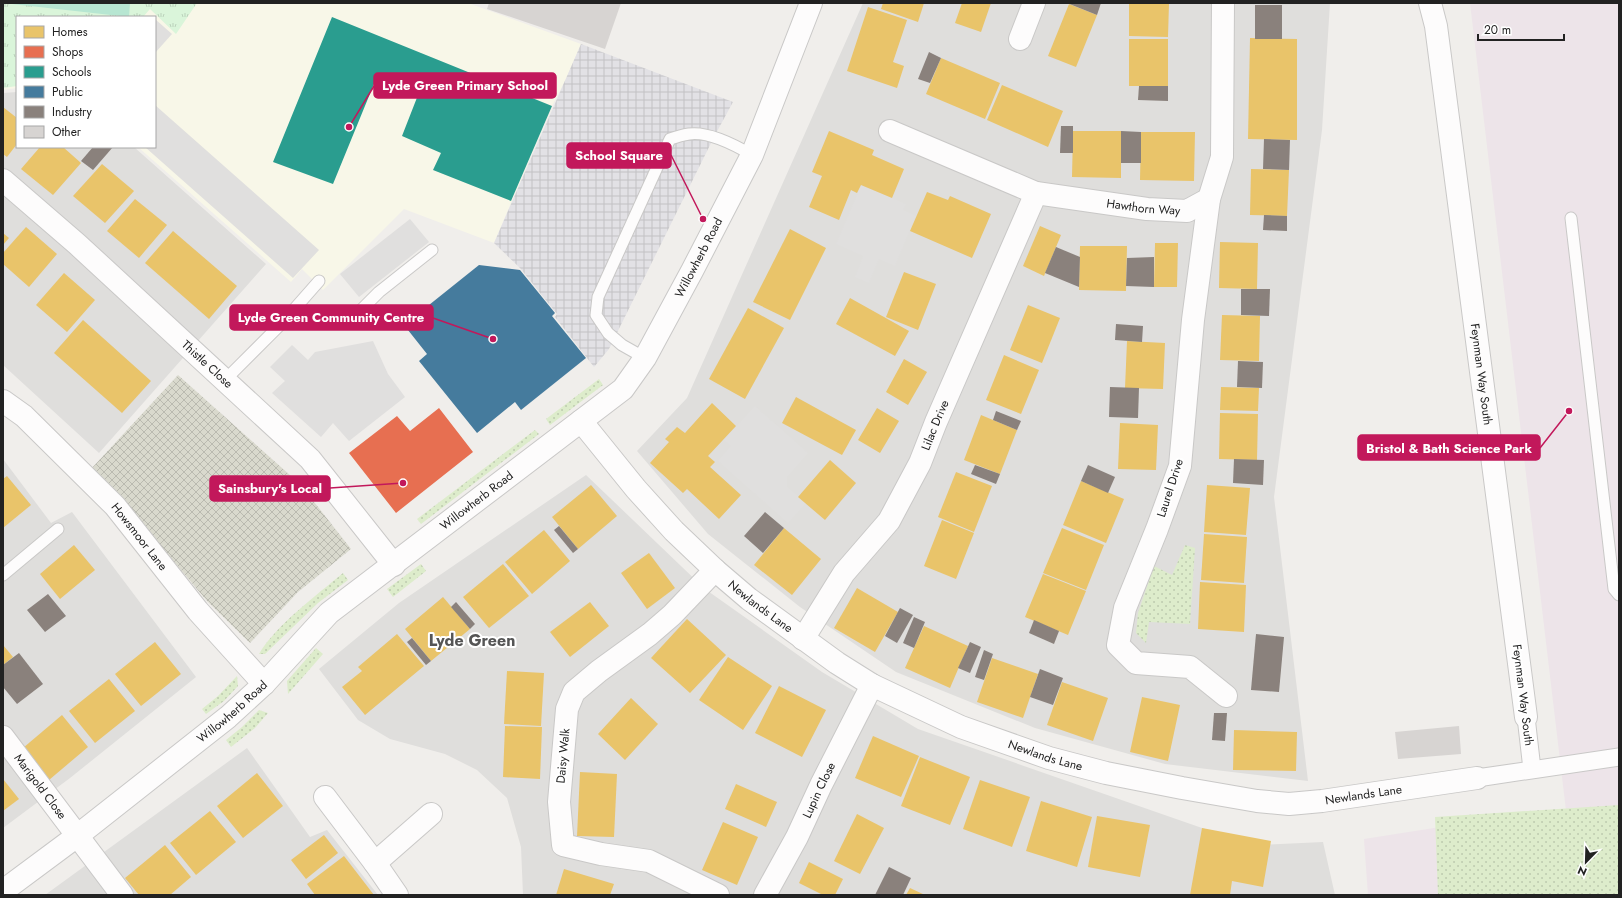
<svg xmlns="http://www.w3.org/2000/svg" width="1622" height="898" font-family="Jost,sans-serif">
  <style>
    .residential { fill: #dfdedc }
    .industrial { fill: #ede4e9 }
    .education { fill: #f8f7e8 }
    .construction { fill: url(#construction-cross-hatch) }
    .grass { fill: url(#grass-dots) }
    .park { fill: url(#park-tufts) }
    .pitch { fill: #b7e6d2 }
    .parking { fill: #e0dfde }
    .plaza { fill: url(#plaza-grid) }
    .homes { fill: #e9c46a }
    .shops { fill: #e76f51 }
    .schools { fill: #2a9d8f }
    .public { fill: #457b9d }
    .industry { fill: #8a817c }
    .building { fill: #d7d4d2 }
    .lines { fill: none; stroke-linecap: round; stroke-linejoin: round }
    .service-casing { stroke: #c9c8c7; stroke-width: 13 }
    .pedestrian-casing { stroke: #c9c8c7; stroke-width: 19 }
    .minor-casing { stroke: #c9c8c7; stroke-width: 24 }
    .service { stroke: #fdfcfc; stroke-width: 11 }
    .pedestrian { stroke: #fdfcfc; stroke-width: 17 }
    .minor { stroke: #fdfcfc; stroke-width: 22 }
    .labels { text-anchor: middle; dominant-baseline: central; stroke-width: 4; stroke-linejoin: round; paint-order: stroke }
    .street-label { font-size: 12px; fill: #222; stroke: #fff }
    .district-label { font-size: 16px; font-weight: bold; fill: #555; stroke: #fff }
    .leader { fill: none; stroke: #c2185b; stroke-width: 1.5 }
    .callout-dot { fill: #c2185b; stroke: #fff; stroke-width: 1.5 }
    .callout { fill: #c2185b; stroke: #c2185b; stroke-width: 1.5 }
    .callout-label { font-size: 13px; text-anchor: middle; font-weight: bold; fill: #fff }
  </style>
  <defs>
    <pattern id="construction-cross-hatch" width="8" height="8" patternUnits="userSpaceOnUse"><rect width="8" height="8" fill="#d9d9cd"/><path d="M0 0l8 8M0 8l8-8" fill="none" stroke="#babab0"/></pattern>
    <pattern id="grass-dots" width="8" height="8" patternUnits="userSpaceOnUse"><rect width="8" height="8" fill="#ddeccb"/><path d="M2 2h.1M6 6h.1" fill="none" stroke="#bdcaae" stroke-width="1.8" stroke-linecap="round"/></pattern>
    <pattern id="park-tufts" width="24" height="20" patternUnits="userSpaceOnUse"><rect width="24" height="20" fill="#daf5da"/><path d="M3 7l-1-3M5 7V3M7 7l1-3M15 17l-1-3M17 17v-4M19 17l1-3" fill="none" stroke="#bbd2bb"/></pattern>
    <pattern id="plaza-grid" width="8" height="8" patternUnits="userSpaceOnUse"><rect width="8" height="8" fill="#e2e1e5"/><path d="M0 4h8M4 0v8" fill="none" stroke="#c2c1c4"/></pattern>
  </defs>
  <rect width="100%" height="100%" fill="#f0eeeb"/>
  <g class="residential">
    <polygon points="863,3 1330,3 1322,130 1274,497 1308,781 1165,764 1035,728 896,672 800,607 708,534 637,451 687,398"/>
    <polygon points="17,92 17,147 134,147 266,264 99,453 3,365 3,93"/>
    <polygon points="3,459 51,523 72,512 196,677 70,778 3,828"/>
    <polygon points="586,475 705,589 822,672 918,729 1202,828 1258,845 1323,842 1335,895 523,895 521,847 507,798 477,770 445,754 390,739 358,720 319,669 399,603"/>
    <polygon points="247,748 310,837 327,830 378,895 45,895"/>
  </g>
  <polygon class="industrial" points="1470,3 1619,3 1619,895 1368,895 1364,839 1453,825 1567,819"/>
  <polygon class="education" points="3,3 468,3 581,44 567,77 552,106 494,243 404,209 323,290 302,269 291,282 138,147 155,147 155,17 17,17 17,88 3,90"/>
  <polygon class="construction" points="178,375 300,484 351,549 298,592 250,643 207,601 129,508 91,469"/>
  <g class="grass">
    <polygon points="599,379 603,385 550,425 546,419"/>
    <polygon points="535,430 539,434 421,524 417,519"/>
    <polygon points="1185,545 1195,548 1190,624 1149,622 1146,643 1136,633 1138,613 1154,566 1172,575"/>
    <polygon points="421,564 426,571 393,597 387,589"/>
    <path d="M343,573L348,580L318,603L265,654H259C276,625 317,595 343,573Z"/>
    <polygon points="316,648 323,654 288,694 287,681"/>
    <polygon points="237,676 238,686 224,701 206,714 202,709 218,696"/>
    <polygon points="259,710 268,713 255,728 231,747 226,740 242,727"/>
    <polygon points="1619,805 1619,895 1438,895 1435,817"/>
  </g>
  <polygon class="park" points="3,3 197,3 176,34 150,9 143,17 17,17 17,86 3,88"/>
  <polygon class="pitch" points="3,3 130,3 129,17"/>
  <g class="parking">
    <polygon points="155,19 172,34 155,53"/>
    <polygon points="155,105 319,250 293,278 145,147 155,147"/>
    <polygon points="861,185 906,204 903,210 916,216 895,266 879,259 869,283 855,277 863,256 836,244"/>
    <polygon points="410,219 429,242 359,297 340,274"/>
    <polygon points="373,341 388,374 405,397 349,441 333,423 321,437 272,393 285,381 270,367 292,345 308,360 315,352"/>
    <polygon points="755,406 808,453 787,477 787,487 806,503 788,523 718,461 731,446 724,440"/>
  </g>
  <polygon class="plaza" points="581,44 733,102 714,137 609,349 594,367 555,317 557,314 520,268 494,243"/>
  <g class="homes">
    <polygon points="883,3 924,3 918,22 881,9"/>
    <polygon points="962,3 991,3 981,32 955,23"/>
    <polygon points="1129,3 1169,3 1168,37 1129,36"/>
    <polygon points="1069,4 1097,15 1076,67 1048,56"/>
    <polygon points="868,7 907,20 893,62 904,66 897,88 847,71"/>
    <polygon points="1250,38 1297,39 1297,140 1248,139"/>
    <rect x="1129" y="39" width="39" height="47"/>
    <polygon points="941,58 1000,83 985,119 926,94"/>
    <polygon points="1002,85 1063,111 1048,147 987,120"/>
    <polygon points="3,107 17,118 17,144 7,157 3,154"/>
    <polygon points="829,131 874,150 872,155 904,169 892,198 861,185 857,193 851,190 839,220 809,207 822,176 812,172"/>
    <polygon points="1073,131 1121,131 1121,178 1072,177"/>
    <polygon points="1141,132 1195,132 1194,181 1140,180"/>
    <polygon points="40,147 63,147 81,163 53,195 21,169"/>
    <polygon points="102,164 134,191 105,223 73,196"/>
    <polygon points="1251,169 1289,170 1287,216 1250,215"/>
    <polygon points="927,192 948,200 950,196 991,214 972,258 910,231"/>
    <polygon points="135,199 167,225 139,258 107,231"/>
    <polygon points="1040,226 1061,235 1044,276 1023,266"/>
    <polygon points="26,227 57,254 29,287 3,264 3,253"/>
    <polygon points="790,229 826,248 790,320 753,302"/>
    <polygon points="173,231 237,286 209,319 145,263"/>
    <polygon points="3,233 9,238 3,245"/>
    <polygon points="1220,242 1258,243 1257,289 1219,288"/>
    <polygon points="1155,243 1178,243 1177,287 1154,287"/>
    <polygon points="1080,246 1127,246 1126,291 1079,290"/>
    <polygon points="904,272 936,284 918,330 886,317"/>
    <polygon points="64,273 95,300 67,332 36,305"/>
    <polygon points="850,298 909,331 895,356 836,324"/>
    <polygon points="1028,305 1060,318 1042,363 1010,350"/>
    <polygon points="748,308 784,328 745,399 709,379"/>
    <polygon points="1222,315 1260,316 1259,361 1220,360"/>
    <polygon points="83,320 151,381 122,413 54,353"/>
    <polygon points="1127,341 1165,343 1163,389 1125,388"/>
    <polygon points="1004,355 1039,370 1021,414 986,400"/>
    <polygon points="904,359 927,372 908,405 886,392"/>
    <polygon points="1221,387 1259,388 1258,411 1220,410"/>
    <polygon points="796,397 856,430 842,455 782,423"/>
    <polygon points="712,403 736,426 708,456 715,462 710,467 741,495 719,519 687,489 683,493 650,463 669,442 665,439 677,427 685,433"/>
    <polygon points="877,408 899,421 880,453 858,440"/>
    <polygon points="1220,413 1258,414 1257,460 1219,459"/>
    <polygon points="981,415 1017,430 1000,474 964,460"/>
    <polygon points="1120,423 1158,425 1156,470 1118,469"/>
    <polygon points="830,460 856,483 825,520 798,497"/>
    <polygon points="956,472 992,486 974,532 938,517"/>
    <polygon points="7,476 31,505 3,528 3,479"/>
    <polygon points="1081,481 1124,499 1106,543 1063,525"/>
    <polygon points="591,485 617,516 578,549 552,517"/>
    <polygon points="1207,485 1250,488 1246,535 1204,532"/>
    <polygon points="942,520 974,533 956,579 924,566"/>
    <polygon points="784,528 821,559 792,595 754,565"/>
    <polygon points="1062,528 1104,545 1086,590 1043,573"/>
    <polygon points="544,530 570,561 532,594 505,562"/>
    <polygon points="1204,534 1247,537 1244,583 1201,580"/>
    <polygon points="74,545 95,570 60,599 40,574"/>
    <polygon points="649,553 675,588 647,609 621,573"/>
    <polygon points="503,564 529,596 489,628 463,597"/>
    <polygon points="1043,574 1086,591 1068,635 1025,617"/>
    <polygon points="1200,582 1246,585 1244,632 1198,629"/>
    <polygon points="857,588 898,612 875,652 834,628"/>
    <polygon points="443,597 470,629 431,661 405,629"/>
    <polygon points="590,602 609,626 570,657 550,632"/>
    <polygon points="687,619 726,655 690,693 651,658"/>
    <polygon points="924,626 968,646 950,688 905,668"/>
    <polygon points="397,634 424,666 365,715 342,687 362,671 358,667"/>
    <polygon points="155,642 181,674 141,706 115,674"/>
    <polygon points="3,645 13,657 3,665"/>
    <polygon points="728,657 772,686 743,730 699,700"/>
    <polygon points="992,658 1038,674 1023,718 977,702"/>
    <polygon points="507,671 544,673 541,726 504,724"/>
    <polygon points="109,679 135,711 95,743 69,711"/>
    <polygon points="1062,682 1108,698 1093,741 1047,725"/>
    <polygon points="779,686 826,710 802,757 755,733"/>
    <polygon points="1142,697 1180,705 1168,761 1130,752"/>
    <polygon points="631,698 658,724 625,760 598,734"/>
    <polygon points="62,715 88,747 49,780 23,748"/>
    <polygon points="505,726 542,727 540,779 503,777"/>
    <polygon points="1234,730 1297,732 1296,771 1233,770"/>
    <polygon points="873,736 919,756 901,797 855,778"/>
    <polygon points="920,757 970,777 950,825 901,806"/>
    <polygon points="580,772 617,774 614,837 577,836"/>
    <polygon points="257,773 283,806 243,838 217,806"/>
    <polygon points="3,779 19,799 3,811"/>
    <polygon points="980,780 1030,797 1012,847 963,829"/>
    <polygon points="736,784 777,802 766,827 725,809"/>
    <polygon points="1041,801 1092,817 1077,867 1026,851"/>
    <polygon points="210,811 236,842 196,875 170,843"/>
    <polygon points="857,814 884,828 860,874 834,861"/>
    <polygon points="1097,816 1150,825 1140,877 1088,867"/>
    <polygon points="723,822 758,837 737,885 702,870"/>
    <polygon points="1202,828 1271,841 1263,887 1232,881 1230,895 1190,895"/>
    <polygon points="324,835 338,853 306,879 291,860"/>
    <polygon points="165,845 191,877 170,895 139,895 125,878"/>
    <polygon points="344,856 374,895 315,895 307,884"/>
    <polygon points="809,862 843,879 835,895 823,895 799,883"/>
    <polygon points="564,869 614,884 610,895 556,895"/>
    <polygon points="910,888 925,895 906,895"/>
  </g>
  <polygon class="shops" points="439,408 473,452 396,513 349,453 397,416 410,431"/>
  <polygon class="schools" points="332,17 552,106 511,201 433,170 441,153 402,136 418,95 376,79 333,184 273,162"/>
  <polygon class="public" points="479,265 520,270 555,313 552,316 586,358 521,410 515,402 477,433 419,361 427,354 404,325"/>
  <g class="industry">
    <polygon points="1067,3 1101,3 1097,15"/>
    <rect x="1255" y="5" width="27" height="34"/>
    <polygon points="929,52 941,58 930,83 918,79"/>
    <polygon points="1139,86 1168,86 1168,101 1138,100"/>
    <polygon points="1061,126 1073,126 1073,153 1060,153"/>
    <polygon points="1121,131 1141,132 1141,163 1121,163"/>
    <polygon points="1264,139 1290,140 1289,170 1263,169"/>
    <polygon points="93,147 113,147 93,170 81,161"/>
    <polygon points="1264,215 1287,216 1287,231 1263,230"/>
    <polygon points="1056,247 1080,257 1079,287 1045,273"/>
    <polygon points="1154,257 1154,287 1126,286 1127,258"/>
    <polygon points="1241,289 1270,289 1269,316 1241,315"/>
    <polygon points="1116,324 1143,326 1142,342 1115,340"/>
    <polygon points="1238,361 1263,362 1262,388 1237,387"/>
    <polygon points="1110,387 1139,388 1138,418 1109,417"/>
    <polygon points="996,411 1021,421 1017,430 993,420"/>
    <polygon points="1234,459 1264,460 1263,485 1233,483"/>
    <polygon points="975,465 1000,474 996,484 971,474"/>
    <polygon points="1088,465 1115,477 1108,493 1081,481"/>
    <polygon points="765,512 784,528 763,553 744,536"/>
    <polygon points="559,526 578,549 573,553 554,530"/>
    <polygon points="48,594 66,616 45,632 27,610"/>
    <polygon points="456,602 475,624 470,629 451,607"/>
    <polygon points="900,608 913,615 897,643 885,636"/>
    <polygon points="914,617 925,622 914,648 903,643"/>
    <polygon points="1034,620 1059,631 1054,644 1029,633"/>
    <polygon points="1256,634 1284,637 1279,692 1251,690"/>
    <polygon points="412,638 431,661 426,665 407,642"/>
    <polygon points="970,642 981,647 970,673 958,668"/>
    <polygon points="984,650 993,654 984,680 975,677"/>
    <polygon points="19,653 43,684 17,704 3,687 3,665"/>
    <polygon points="1040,669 1063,678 1053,705 1030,697"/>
    <polygon points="1214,713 1227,713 1225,741 1212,740"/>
    <polygon points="889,867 911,878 903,895 875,895"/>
  </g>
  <g class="building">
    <polygon points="489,3 621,3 605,49 487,9"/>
    <polygon points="1459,726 1461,754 1398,759 1395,732"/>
  </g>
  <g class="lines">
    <defs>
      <g id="service">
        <polyline points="1571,218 1614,589 1619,595"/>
        <polyline points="282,323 319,281"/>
        <path d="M645,358L622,345L608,333L596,315L598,297L670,139C676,137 683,135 689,134C709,131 735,145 752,155"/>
        <polyline points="224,381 282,323 307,319 337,323 353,318 379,292 432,250"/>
        <polyline points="3,575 58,529"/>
      </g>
      <g id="pedestrian">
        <polyline points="1526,717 1532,769"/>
        <polyline points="1477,778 1619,757"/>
      </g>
      <g id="minor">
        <path id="s1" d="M1430,3L1436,26L1526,717"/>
        <polyline points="1020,39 1034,3"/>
        <path id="s2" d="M890,131L1036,193L1147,209L1187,211L1209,199L1222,157L1223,3"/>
        <path id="s3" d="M3,180L77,244L310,459L394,565"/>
        <polyline points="1209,199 1193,320 1180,466 1157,529 1125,608 1118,645 1136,663 1190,667 1226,696"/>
        <path id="s4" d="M3,401L24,416L115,506L198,611L264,684"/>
        <path id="s5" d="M581,421L636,489L674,531L715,570L749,599L837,663L872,685L961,727L1049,758L1106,773L1182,788L1257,801L1289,804L1322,801L1477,778"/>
        <polyline points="715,570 672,615 650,634 599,671 574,692 567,709 559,802 563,845 601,854 649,861 718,895"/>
        <path id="s6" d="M803,639L844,573L889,521L920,463L936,422L1036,193"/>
        <path id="s7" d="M3,737L122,895"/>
        <polyline points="325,797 375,863 397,895"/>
        <polyline points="375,863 431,814"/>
        <path id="s8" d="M3,891L77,836L228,717L264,684L329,613L623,389L645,358L692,271L752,155L811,3"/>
        <path id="s9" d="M765,895L797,837L821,785L872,685"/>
      </g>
    </defs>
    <use href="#service" class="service-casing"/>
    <use href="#pedestrian" class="pedestrian-casing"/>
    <use href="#minor" class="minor-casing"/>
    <use href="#service" class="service"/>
    <use href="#pedestrian" class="pedestrian"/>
    <use href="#minor" class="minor"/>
  </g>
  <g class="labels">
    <g class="street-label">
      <text stroke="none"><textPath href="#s2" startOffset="267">Hawthorn Way</textPath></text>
      <text stroke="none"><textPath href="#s8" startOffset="951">Willowherb Road</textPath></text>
      <text stroke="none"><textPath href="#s3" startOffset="275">Thistle Close</textPath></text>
      <text stroke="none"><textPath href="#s1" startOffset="375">Feynman Way South</textPath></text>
      <text stroke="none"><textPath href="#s6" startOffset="253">Lilac Drive</textPath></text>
      <text transform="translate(1170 488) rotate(-72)">Laurel Drive</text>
      <text stroke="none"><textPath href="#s8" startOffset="615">Willowherb Road</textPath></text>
      <text stroke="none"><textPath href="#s4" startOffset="193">Howsmoor Lane</textPath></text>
      <text stroke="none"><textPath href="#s5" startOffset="259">Newlands Lane</textPath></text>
      <text transform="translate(1523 695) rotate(83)">Feynman Way South</text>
      <text stroke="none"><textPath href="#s8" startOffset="291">Willowherb Road</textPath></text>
      <text stroke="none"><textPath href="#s5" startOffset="583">Newlands Lane</textPath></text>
      <text transform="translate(563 756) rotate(-85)">Daisy Walk</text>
      <text stroke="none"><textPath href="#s7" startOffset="62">Marigold Close</textPath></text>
      <text stroke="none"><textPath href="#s9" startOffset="118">Lupin Close</textPath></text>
      <text stroke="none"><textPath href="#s5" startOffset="907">Newlands Lane</textPath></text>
    </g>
    <g class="district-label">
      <text x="472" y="640">Lyde Green</text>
    </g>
  </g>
  <path class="leader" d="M349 127L374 86M703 219L671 155M493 339L433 318M1569 411L1540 448M403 483L330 488"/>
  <g class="callout-dot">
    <circle cx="349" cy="127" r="4"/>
    <circle cx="703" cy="219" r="4"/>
    <circle cx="493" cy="339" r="4"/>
    <circle cx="1569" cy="411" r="4"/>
    <circle cx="403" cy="483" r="4"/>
  </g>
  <g class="callout">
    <rect x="374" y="73" width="182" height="25" rx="4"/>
    <rect x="567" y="143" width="104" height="25" rx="4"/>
    <rect x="230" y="305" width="203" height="25" rx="4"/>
    <rect x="1358" y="435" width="182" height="25" rx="4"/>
    <rect x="210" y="476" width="120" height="25" rx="4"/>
  </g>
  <g class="callout-label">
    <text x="465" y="90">Lyde Green Primary School</text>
    <text x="619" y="160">School Square</text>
    <text x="331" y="322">Lyde Green Community Centre</text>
    <text x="1449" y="453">Bristol &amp; Bath Science Park</text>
    <text x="270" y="493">Sainsbury's Local</text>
  </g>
  <rect width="1622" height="898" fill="none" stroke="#222222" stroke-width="8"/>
  <rect x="16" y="16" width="140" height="132" fill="#ffffff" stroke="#a7a7a7"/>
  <rect x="24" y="26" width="20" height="12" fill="#e9c46a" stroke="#a7a7a7"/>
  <text x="52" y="36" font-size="12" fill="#222222">Homes</text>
  <rect x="24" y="46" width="20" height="12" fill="#e76f51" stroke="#a7a7a7"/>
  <text x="52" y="56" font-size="12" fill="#222222">Shops</text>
  <rect x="24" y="66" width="20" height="12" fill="#2a9d8f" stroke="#a7a7a7"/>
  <text x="52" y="76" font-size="12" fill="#222222">Schools</text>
  <rect x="24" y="86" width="20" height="12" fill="#457b9d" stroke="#a7a7a7"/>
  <text x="52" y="96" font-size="12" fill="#222222">Public</text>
  <rect x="24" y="106" width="20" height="12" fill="#8a817c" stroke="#a7a7a7"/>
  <text x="52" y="116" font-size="12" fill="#222222">Industry</text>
  <rect x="24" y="126" width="20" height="12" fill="#d7d4d2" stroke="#a7a7a7"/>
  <text x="52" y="136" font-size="12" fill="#222222">Other</text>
  <g transform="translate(1586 862) rotate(203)" stroke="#ffffff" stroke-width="3" paint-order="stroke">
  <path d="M0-3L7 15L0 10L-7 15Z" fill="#222222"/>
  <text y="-6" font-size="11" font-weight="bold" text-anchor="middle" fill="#222222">N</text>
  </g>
  <path d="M1478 34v6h86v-6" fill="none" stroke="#222222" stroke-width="2"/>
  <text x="1484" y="34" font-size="12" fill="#222222" stroke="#ffffff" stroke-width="3" paint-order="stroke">20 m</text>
</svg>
